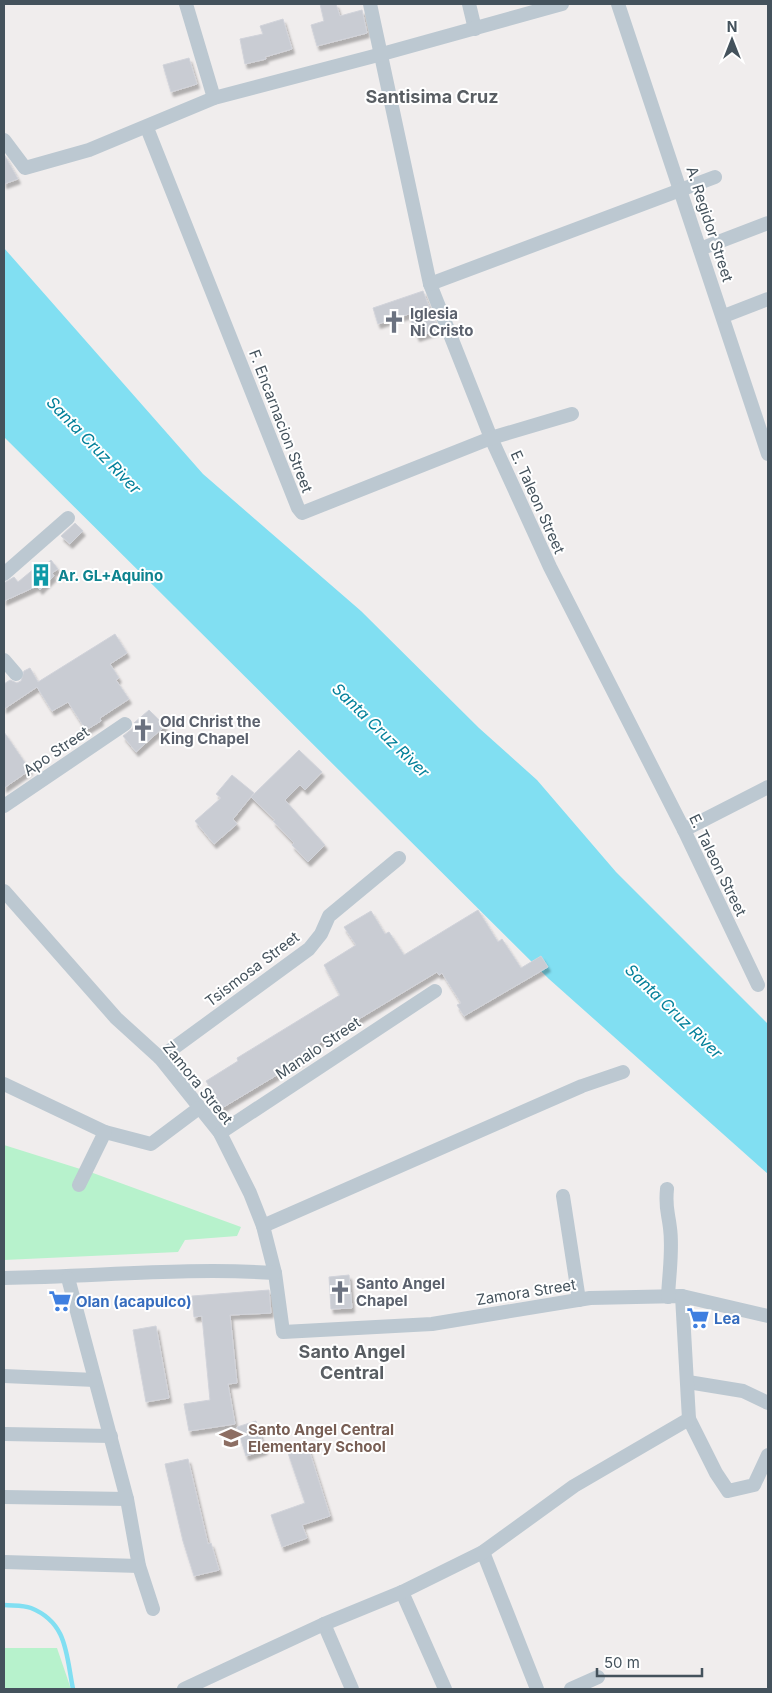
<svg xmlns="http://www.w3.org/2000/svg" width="772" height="1693" font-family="Inter,sans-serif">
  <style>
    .green { fill: #b7f2cc }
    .water { fill: #81dff2 }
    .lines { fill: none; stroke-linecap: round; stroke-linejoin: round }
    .stream { stroke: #81dff2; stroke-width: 4.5 }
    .building { fill: #c9ccd3; stroke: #d1d3da; filter: url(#shadow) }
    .minor { stroke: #bcc8d1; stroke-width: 14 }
    .labels { text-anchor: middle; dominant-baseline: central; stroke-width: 4; stroke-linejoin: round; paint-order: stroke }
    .street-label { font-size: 15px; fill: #44525c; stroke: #fff }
    .worship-label { font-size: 15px; font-weight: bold; fill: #5b616d; stroke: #fff; text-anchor: start }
    .culture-label { font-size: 15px; font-weight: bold; fill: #0d838f; stroke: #fff; text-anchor: start }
    .shop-label { font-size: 15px; font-weight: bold; fill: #366cbe; stroke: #fff; text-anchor: start }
    .education-label { font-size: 15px; font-weight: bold; fill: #785e54; stroke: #fff; text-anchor: start }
    .water-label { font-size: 16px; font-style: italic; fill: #03809a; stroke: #fff }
    .quarter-label { font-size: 18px; font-weight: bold; fill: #595e63; stroke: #fff }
  </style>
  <defs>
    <filter id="shadow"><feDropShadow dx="2.5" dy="4.5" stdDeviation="1" flood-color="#0004"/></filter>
  </defs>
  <rect width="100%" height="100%" fill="#f0eded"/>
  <g class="green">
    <polygon points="4,1145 93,1173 241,1227 237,1236 185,1240 178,1252 4,1260"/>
    <polygon points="4,1648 57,1648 71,1689 4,1689"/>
  </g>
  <polygon class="water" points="4,248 203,474 361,611 479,728 537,780 616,872 768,1024 768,1174 549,979 4,437"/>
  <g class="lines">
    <path class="stream" d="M4,1605C12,1606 23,1605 31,1608C68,1623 66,1655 73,1689"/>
  </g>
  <g class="building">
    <polygon points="320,4 336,4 340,16 362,10 367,33 317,46 311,25 324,21"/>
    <polygon points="283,19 292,49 265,57 266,59 245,64 240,39 263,34 260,26"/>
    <polygon points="189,58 197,84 171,92 163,65"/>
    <polygon points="4,154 18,179 4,184"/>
    <polygon points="423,291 438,330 417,337 409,314 378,324 373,308"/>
    <polygon points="75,523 83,531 70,544 61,536"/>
    <polygon points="51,560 58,569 52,573 54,576 40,590 37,586 4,601 4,583 14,577 18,582 41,563 44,566"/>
    <polygon points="115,634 127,653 110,664 119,678 116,680 129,699 100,718 101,721 86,730 68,702 52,711 37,687 4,709 4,684 10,680 17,683 21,681 24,671 30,668 38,682"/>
    <polygon points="149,710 165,726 136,752 123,736 133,728 134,723"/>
    <polygon points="4,732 30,770 4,788"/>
    <polygon points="299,750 322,772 305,790 300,785 285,800 325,845 308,862 292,845 294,843 273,821 275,820 251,797"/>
    <polygon points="232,775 254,793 233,819 237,824 214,844 195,821 221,798 216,794"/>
    <polygon points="478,910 498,942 502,939 521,968 541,956 548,967 464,1016 457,1005 461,1003 442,973 439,975 437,972 299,1055 302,1060 222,1108 206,1081 238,1061 237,1058 340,995 324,965 356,945 344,927 371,911 385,934 389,932 404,955"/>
    <polygon points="349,1275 352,1308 331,1309 329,1277"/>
    <polygon points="269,1290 271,1313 230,1315 237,1383 228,1384 235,1424 189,1431 184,1404 210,1400 202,1316 194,1317 192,1296"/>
    <polygon points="156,1326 169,1398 146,1402 133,1330"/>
    <polygon points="256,1421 265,1450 246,1456 237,1427"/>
    <polygon points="308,1447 330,1516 302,1525 307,1538 282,1547 271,1515 305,1503 288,1453"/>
    <polygon points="188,1459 208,1544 211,1543 219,1570 194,1576 183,1541 165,1464"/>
  </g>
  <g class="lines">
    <g class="minor">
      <polyline points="186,4 214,98"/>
      <polyline points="370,4 430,284 491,438 550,567 684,830 758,985"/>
      <polyline points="469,4 475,29"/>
      <polyline points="618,4 768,454"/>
      <polyline points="147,128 298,508 302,513 491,438 572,414"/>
      <polyline points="4,140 25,168 89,150 214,98 382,54 562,4"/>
      <polyline points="700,249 768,223"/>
      <polyline points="430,284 715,177"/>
      <polyline points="724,316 768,299"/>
      <polyline points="4,574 68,518"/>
      <polyline points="4,660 16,674"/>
      <polyline points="4,806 125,724"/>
      <polyline points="684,830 768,787"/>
      <polyline points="4,891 116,1018 160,1058 220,1133 250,1193 263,1226 275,1273 283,1332 432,1324 590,1298 682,1296 768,1316"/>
      <polyline points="160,1058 309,949 321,934 329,916 399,858"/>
      <polyline points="4,1084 105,1132 151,1144 199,1108"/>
      <polyline points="220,1133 435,991"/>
      <polyline points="79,1185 105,1132"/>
      <path d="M667,1189C665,1208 668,1211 670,1228C673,1250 669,1274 668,1297"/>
      <polyline points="563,1196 579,1300"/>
      <polyline points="263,1226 582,1086 623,1072"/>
      <path d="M4,1278C94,1277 185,1267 275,1273"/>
      <polyline points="68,1278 127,1499 139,1566 153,1609"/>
      <polyline points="4,1376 95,1380"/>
      <polyline points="688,1382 743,1391 768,1403"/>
      <polyline points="689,1419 716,1473 728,1491 754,1485 768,1455"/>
      <polyline points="4,1434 111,1436"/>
      <polyline points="4,1497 127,1499"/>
      <polyline points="483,1552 537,1689"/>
      <polyline points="4,1562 139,1566"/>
      <polyline points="402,1592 445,1689"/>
      <polyline points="324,1624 352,1689"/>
      <polyline points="184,1689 324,1624 402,1592 483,1552 574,1486 689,1419 682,1296"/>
      <polyline points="571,1689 598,1677"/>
    </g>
  </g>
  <defs>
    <symbol id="church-bare" viewBox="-9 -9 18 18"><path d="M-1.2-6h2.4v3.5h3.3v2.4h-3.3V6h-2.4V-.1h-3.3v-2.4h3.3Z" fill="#6b7280" stroke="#fff" stroke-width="2.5" paint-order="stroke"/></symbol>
    <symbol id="building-bare" viewBox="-9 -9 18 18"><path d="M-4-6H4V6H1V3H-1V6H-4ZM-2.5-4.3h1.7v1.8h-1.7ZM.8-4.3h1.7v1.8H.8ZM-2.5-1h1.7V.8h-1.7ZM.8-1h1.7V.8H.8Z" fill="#0f9aa8" stroke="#fff" stroke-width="2.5" paint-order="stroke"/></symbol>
    <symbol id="supermarket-bare" viewBox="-9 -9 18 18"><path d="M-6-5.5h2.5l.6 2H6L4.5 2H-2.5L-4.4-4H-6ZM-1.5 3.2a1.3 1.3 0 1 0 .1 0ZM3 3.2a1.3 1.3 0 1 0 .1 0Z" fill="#3f7fe0" stroke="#fff" stroke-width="2.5" paint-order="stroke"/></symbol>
    <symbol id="school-bare" viewBox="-9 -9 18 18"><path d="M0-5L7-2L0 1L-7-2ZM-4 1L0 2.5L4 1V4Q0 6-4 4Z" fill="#8d6e63" stroke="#fff" stroke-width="2.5" paint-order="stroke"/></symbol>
  </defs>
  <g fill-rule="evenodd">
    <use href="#church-bare" x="378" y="306" width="32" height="32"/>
    <use href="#building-bare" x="25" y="559" width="32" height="32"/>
    <use href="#church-bare" x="127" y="714" width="32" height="32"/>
    <use href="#church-bare" x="324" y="1276" width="32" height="32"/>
    <use href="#supermarket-bare" x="44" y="1285" width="32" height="32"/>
    <use href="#supermarket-bare" x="682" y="1302" width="32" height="32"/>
    <use href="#school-bare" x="215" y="1422" width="32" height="32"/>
  </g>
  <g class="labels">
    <g class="street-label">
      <text transform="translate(710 224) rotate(72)">A. Regidor Street</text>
      <text transform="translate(281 421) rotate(69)">F. Encarnacion Street</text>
      <text transform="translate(538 502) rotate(66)">E. Taleon Street</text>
      <text transform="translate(56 751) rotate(-34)">Apo Street</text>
      <text transform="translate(718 865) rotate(64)">E. Taleon Street</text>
      <text transform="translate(252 969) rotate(-37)">Tsismosa Street</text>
      <text transform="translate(318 1048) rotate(-34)">Manalo Street</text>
      <text transform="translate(198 1083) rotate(51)">Zamora Street</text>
      <text transform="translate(526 1292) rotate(-9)">Zamora Street</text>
    </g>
    <g class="worship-label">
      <text x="410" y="313">Iglesia<tspan x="410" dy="17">Ni Cristo</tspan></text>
      <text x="160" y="721">Old Christ the<tspan x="160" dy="17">King Chapel</tspan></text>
      <text x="356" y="1283">Santo Angel<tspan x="356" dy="17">Chapel</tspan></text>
    </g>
    <g class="culture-label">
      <text x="58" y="575">Ar. GL+Aquino</text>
    </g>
    <g class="shop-label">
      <text x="76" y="1301">Olan (acapulco)</text>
      <text x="714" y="1318">Lea</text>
    </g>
    <g class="education-label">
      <text x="248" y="1429">Santo Angel Central<tspan x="248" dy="17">Elementary School</tspan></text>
    </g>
    <g class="water-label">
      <text transform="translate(94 445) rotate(46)">Santa Cruz River</text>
      <text transform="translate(381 730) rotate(44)">Santa Cruz River</text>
      <text transform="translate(674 1011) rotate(44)">Santa Cruz River</text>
    </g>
    <g class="quarter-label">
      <text x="432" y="96">Santisima Cruz</text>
      <text x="352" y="1351">Santo Angel<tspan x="352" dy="21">Central</tspan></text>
    </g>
  </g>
  <rect width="772" height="1693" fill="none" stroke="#44525c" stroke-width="10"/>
  <g transform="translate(732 40)" stroke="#ffffff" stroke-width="4" paint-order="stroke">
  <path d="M0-4L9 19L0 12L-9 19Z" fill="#44525c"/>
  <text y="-8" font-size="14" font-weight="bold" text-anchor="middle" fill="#44525c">N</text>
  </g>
  <path d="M597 1668v8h105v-8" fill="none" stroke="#44525c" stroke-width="2.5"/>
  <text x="604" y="1668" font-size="15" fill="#44525c" stroke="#ffffff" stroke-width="4" paint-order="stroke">50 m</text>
</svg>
